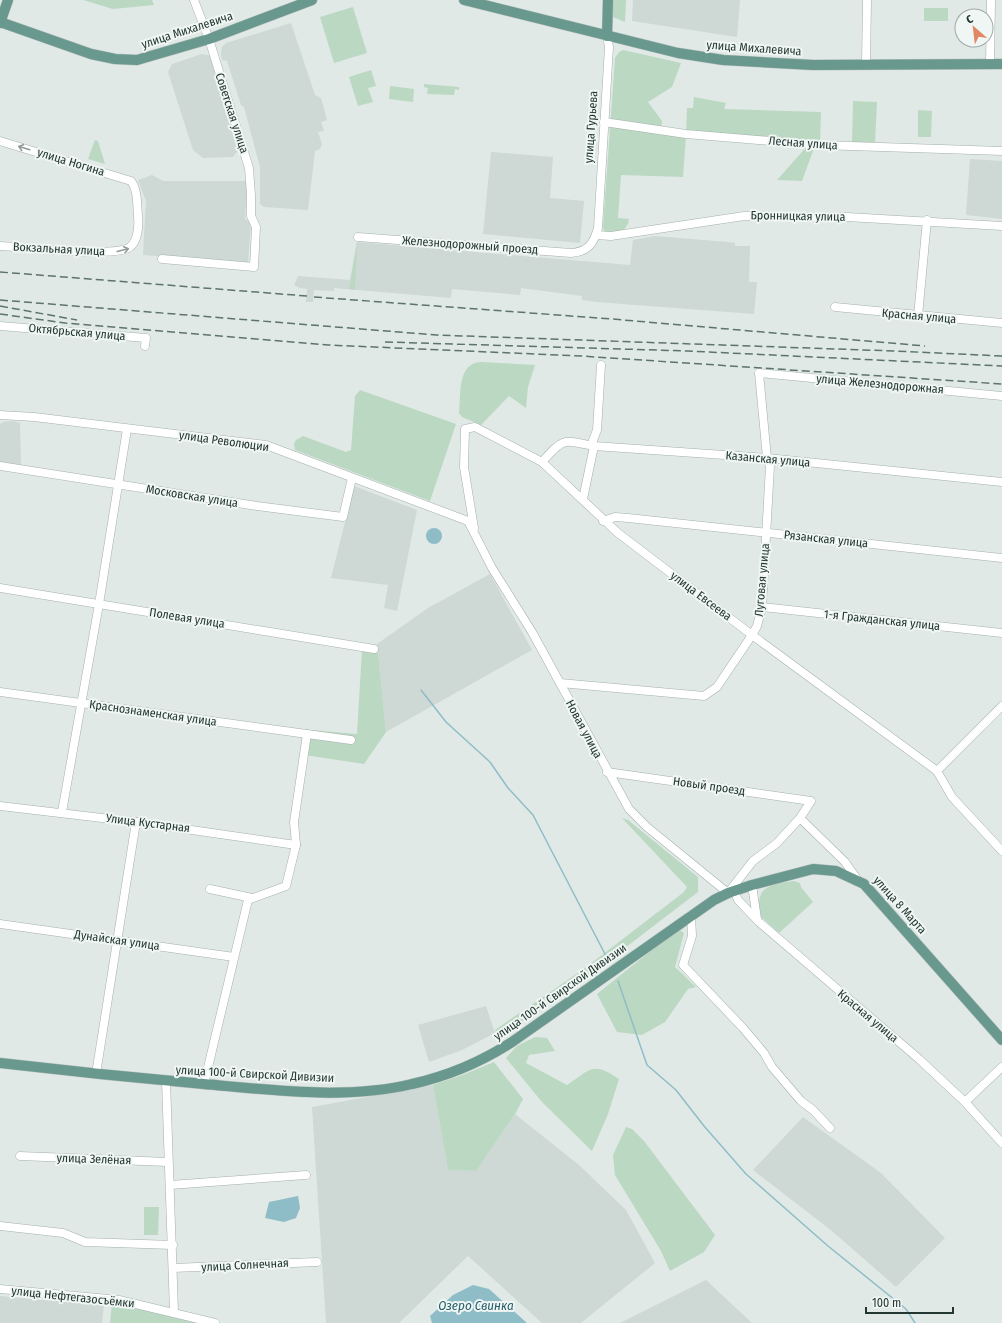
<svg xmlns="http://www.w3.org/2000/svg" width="1002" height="1323" font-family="'Fira Sans Condensed',sans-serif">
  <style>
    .built { fill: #ced8d4 }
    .green { fill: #bbd8c3 }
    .water { fill: #8ebdc8 }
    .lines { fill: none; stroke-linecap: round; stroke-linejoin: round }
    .stream { stroke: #8ebdc8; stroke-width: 1.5 }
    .minor-casing { stroke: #a4b0ac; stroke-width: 9 }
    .major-casing { stroke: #bdc3c2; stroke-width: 11 }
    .minor { stroke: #fff; stroke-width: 8 }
    .major { stroke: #69998e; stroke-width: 10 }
    .rail { stroke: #5d736d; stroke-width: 1.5; stroke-dasharray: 8 4; stroke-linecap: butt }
    .oneway { stroke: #919b98 }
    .labels { text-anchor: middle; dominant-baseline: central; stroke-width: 4; stroke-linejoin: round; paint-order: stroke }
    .street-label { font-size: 12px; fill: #233732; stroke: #f0f6f3 }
    .water-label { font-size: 13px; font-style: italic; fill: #245e6b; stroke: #f0f6f3 }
  </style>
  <rect width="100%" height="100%" fill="#e0e9e5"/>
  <g class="built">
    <polygon points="633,0 740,0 737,37 632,21"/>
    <polygon points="291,23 315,95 321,98 327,120 321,122 324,131 318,132 322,144 320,149 315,151 308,210 264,207 260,204 260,167 257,156 244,107 241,105 227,61 222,60 221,53 222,47 226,43"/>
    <polygon points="202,54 211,56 239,149 233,157 203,158 193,150 168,72 172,64"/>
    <polygon points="491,152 553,157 550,198 584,201 580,243 483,234"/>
    <polygon points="970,159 1002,161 1002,219 966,215"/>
    <polygon points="152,175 163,181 247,181 245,219 251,222 248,263 143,255 146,201 138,180"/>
    <polygon points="655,236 728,242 735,243 735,246 750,246 749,282 757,282 754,314 596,302 582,300 582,296 521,288 520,295 452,289 451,298 334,288 334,291 314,290 313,302 306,302 307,289 300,288 294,285 298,276 350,280 357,242 630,265 633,240"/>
    <polygon points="12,421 20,423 21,468 0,465 0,424 3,422"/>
    <polygon points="354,486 417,510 397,611 384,608 388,585 331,578"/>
    <polygon points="490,574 532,650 386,732 377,644 428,608"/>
    <polygon points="486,1006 495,1033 462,1050 429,1062 418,1025"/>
    <polygon points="433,1085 448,1170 476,1171 515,1114 579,1165 626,1210 655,1263 581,1323 542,1323 468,1256 399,1323 326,1323 312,1107"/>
    <polygon points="803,1117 881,1173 945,1238 896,1287 832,1231 753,1170"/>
    <polygon points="706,1280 752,1323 620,1323"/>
    <polygon points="0,1296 104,1305 102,1323 0,1323"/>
  </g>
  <g class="green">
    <polygon points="83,0 152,0 154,5 113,9"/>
    <polygon points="613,0 626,0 625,22 613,17"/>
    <polygon points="353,7 367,53 334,63 320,17"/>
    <rect x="924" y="8" width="24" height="13"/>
    <polygon points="623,50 681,63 672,87 648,102 662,121 661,130 686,134 687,108 693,108 694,97 726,103 724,109 821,112 820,145 810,144 813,151 802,181 777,180 809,144 686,135 683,177 621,175 618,218 629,219 628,224 623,231 605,233 603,227 615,58 619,52"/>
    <polygon points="371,70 376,86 368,88 373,102 358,106 349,77"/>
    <polygon points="424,84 459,87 459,90 455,89 454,95 427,94 428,88 424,87"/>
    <polygon points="390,86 414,89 413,102 389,99"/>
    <polygon points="853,101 877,102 875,142 852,142"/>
    <polygon points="918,110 932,111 931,137 918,137"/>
    <polygon points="95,140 98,141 105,164 88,159"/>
    <polygon points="357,242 355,290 349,289"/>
    <path d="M481,362L535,365L528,387L526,408L509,396L481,425L462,417L459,413C461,395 457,363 481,362Z"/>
    <polygon points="360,390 456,424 430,501 295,450 294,444 296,440 303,436 346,452 351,450 355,396"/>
    <polygon points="362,650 378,653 386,732 364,764 305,755 311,730 357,734"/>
    <polygon points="622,818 628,820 698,877 698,892 596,970 498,1038 495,1030 585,968 684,892 687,887"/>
    <path d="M794,881L800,883L801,887L813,902L779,933L760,916C755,887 768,884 794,881Z"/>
    <polygon points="678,929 684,933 675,967 696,987 688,989 665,1022 642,1035 617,1032 597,994"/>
    <path d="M535,1037L547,1038L555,1051L529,1055L526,1063L567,1085C591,1069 592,1061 619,1079L608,1114L592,1151L542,1102L506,1058L517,1046Z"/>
    <polygon points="494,1062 523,1099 515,1114 476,1171 448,1170 433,1085 465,1074"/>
    <polygon points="626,1127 632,1129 644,1141 715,1235 704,1252 670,1271 661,1251 615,1175 613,1155"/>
    <polygon points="144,1207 159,1207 158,1235 144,1235"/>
    <polygon points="116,1302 198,1323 110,1323 112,1303"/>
  </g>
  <g class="water">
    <circle cx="434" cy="536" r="8"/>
    <polygon points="298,1196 300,1208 296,1218 284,1222 265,1218 269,1202"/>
    <polygon points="473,1285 489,1289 527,1323 432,1323 430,1316 453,1295"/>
  </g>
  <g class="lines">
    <g class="stream">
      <polyline points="421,690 446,722 490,762 508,788 533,815 606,956"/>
      <polyline points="618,981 647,1065 676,1090 704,1126 746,1174 828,1246 906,1309 915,1323"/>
    </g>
    <defs>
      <g id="minor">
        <polyline points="990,64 991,0"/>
        <polyline points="866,65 867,0"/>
        <polyline points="604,122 686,134 820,145 1002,151"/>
        <path d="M0,141L131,181C138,190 137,205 138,216C139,225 138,241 130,247C116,258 23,247 0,246"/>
        <polyline points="596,235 611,236 744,216 847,217 1002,226"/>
        <path d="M358,237L571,253C588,252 594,243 598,228L609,47L607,36"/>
        <polyline points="162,259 254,267 256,227 251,216 251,195 249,168 209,39 194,0"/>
        <polyline points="835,307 1002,323"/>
        <polyline points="918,316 927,220"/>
        <polyline points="0,326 146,338 145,346"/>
        <polyline points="0,415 34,417 266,445 468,521 492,568 532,632 629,809 647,827 728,893 753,861 777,843 800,818 811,801 607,772"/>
        <path d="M542,462C564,437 563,440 594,446L767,458L1002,482"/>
        <polyline points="0,466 257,506 343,517 352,478"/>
        <polyline points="583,499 594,446 592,443 597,430 601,365"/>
        <polyline points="603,521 615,517 628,518 1002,558"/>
        <polyline points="474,528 464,467 465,429 475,427 542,462 618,533 752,635 937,771 952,797 1002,851"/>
        <polyline points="0,588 374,649"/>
        <polyline points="762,607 1002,633"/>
        <polyline points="560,683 704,696 717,687 752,635 757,626 762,607 770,466 767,458 759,373 1002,396"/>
        <polyline points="0,692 351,740"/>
        <polyline points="937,771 1002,706"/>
        <polyline points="0,806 136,822 296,845"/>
        <polyline points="62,812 99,604 127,429"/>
        <polyline points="800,818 845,862 857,879"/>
        <polyline points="752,885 757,919"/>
        <polyline points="210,889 252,898"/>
        <polyline points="734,891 738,900 759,922 919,1059 965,1102 1002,1143"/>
        <polyline points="691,915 692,936 683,965 743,1028 764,1053 772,1067 801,1101 813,1110 830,1128"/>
        <polyline points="0,924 234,957"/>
        <polyline points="96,1074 136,822"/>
        <polyline points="166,1081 174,1312"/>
        <polyline points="204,1084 248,900 286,886 296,845 294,822 307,734"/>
        <polyline points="965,1102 1002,1067"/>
        <polyline points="20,1156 168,1162"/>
        <polyline points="170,1185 306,1175"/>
        <polyline points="0,1226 63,1233 85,1242 173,1245"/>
        <polyline points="173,1268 317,1262"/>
        <polyline points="0,1289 119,1300 215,1323"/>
      </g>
      <g id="major">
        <polyline points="464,0 678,53 723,60 813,65 1002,64"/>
        <polyline points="0,22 91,54 115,59 137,60 209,39 312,0"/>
        <polyline points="0,23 8,0"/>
        <polyline points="607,36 608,0"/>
        <path d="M0,1063C68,1071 136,1078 204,1084C271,1090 347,1100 412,1084C448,1076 481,1062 512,1042L714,900L728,893L752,885L813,869L836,871L864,884L1002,1040"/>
      </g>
    </defs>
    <use href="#minor" class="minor-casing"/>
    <use href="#major" class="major-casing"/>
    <use href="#minor" class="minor"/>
    <use href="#major" class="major"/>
    <g class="rail">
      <polyline points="0,272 307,296"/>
      <polyline points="314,297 612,319 925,346"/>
      <polyline points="0,300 436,335 894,351 1002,356"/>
      <polyline points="0,306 77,320"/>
      <polyline points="0,314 65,323 328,345 581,356 1002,384"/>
      <polyline points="385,342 688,351 1002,366"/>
    </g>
  </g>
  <defs><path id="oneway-shaft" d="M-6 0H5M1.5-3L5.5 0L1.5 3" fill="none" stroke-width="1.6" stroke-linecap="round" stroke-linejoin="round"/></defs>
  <g class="oneway">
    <use href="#oneway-shaft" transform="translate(24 148) rotate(-163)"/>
    <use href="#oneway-shaft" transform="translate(123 250) rotate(-14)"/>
  </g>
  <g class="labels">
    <g class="street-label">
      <text transform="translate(187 30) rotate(-18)">улица Михалевича</text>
      <text transform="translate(754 48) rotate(4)">улица Михалевича</text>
      <text transform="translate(232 113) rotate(72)">Советская улица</text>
      <text transform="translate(591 127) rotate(-86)">улица Гурьева</text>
      <text transform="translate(803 143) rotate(4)">Лесная улица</text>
      <text transform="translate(71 162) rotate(17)">улица Ногина</text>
      <text transform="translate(798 216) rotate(1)">Бронницкая улица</text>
      <text transform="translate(470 245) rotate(4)">Железнодорожный проезд</text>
      <text transform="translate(59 249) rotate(3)">Вокзальная улица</text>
      <text transform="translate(919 316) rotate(5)">Красная улица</text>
      <text transform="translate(77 332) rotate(5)">Октябрьская улица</text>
      <text transform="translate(880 384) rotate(5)">улица Железнодорожная</text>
      <text transform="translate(224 441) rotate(8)">улица Революции</text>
      <text transform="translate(768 459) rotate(5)">Казанская улица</text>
      <text transform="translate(192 496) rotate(9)">Московская улица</text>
      <text transform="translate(826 539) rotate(6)">Рязанская улица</text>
      <text transform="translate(762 580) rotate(-85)">Луговая улица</text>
      <text transform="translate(701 596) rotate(37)">улица Евсеева</text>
      <text transform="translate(187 618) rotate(9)">Полевая улица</text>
      <text transform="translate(882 620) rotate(6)">1-я Гражданская улица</text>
      <text transform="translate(153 713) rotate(8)">Краснознаменская улица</text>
      <text transform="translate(584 729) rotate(62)">Новая улица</text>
      <text transform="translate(709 786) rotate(8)">Новый проезд</text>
      <text transform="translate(148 823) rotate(7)">Улица Кустарная</text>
      <text transform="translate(900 905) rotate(48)">улица 8 Марта</text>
      <text transform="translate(117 940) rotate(8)">Дунайская улица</text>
      <text transform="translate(560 992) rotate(-35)">улица 100-й Свирской Дивизии</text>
      <text transform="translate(868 1016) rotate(40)">Красная улица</text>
      <text transform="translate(255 1074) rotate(3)">улица 100-й Свирской Дивизии</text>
      <text transform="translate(94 1159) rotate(2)">улица Зелёная</text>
      <text transform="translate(245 1265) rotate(-3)">улица Солнечная</text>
      <text transform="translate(73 1297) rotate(6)">улица Нефтегазосъёмки</text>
    </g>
    <g class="water-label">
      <text x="476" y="1305">Озеро Свинка</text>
    </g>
  </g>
  <g transform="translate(974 28) rotate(332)"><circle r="19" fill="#f0f6f3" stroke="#9eaaa6"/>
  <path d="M0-3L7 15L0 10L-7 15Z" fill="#e18766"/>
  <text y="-6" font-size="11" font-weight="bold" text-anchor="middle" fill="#233732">С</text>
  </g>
  <path d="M866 1307v6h87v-6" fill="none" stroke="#233732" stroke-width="2"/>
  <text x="872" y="1307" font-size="12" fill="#233732" stroke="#f0f6f3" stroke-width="3" paint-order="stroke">100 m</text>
</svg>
